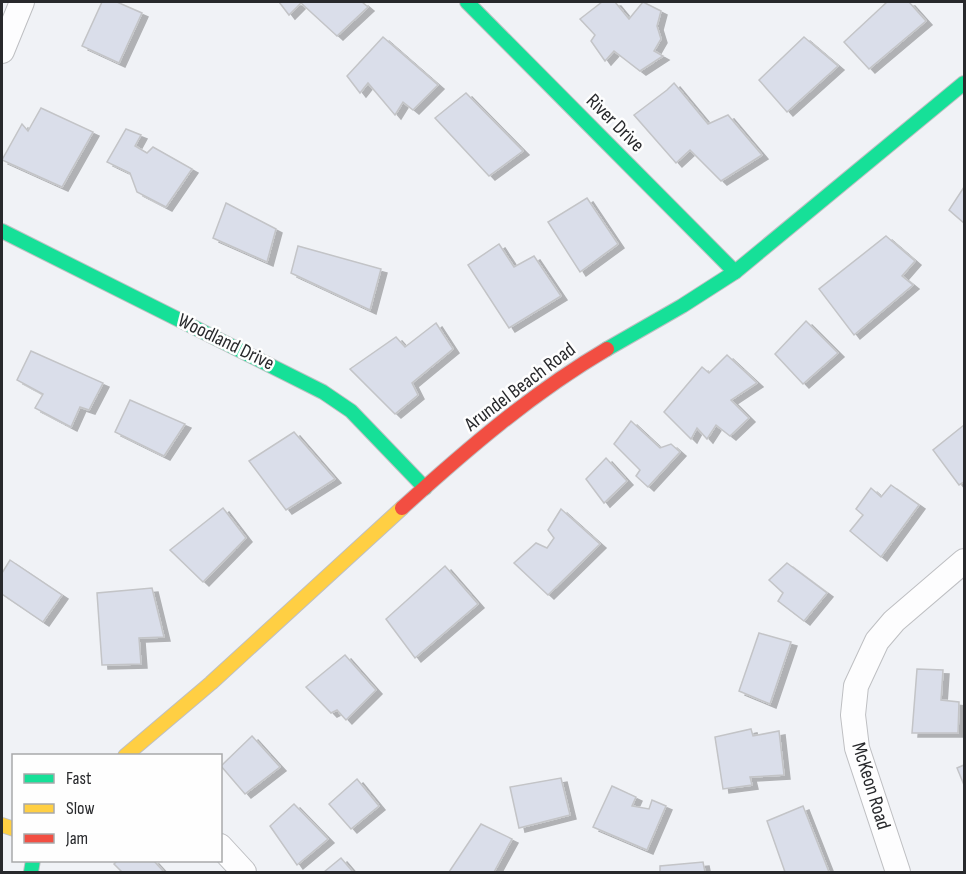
<svg xmlns="http://www.w3.org/2000/svg" width="966" height="874" font-family="'Sofia Sans Condensed',sans-serif">
  <style>
    .building { fill: #dadeea; stroke: #c3c4c7; stroke-width: 1.5; filter: url(#shadow) }
    .lines { fill: none; stroke-linecap: round; stroke-linejoin: round }
    .street-casing { stroke: #bebfc2; stroke-width: 26 }
    .fast-casing { stroke: #bebfc2; stroke-width: 16 }
    .slow-casing { stroke: #bebfc2; stroke-width: 16 }
    .jam-casing { stroke: #bebfc2; stroke-width: 16 }
    .street { stroke: #fdfdfe; stroke-width: 24 }
    .fast { stroke: #16e098; stroke-width: 14 }
    .slow { stroke: #ffcf43; stroke-width: 14 }
    .jam { stroke: #f24e42; stroke-width: 14 }
    .labels { text-anchor: middle; dominant-baseline: central; stroke-width: 5; stroke-linejoin: round; paint-order: stroke }
    .street-label { font-size: 20px; fill: #28292c; stroke: #fefefe }
  </style>
  <defs>
    <filter id="shadow"><feDropShadow dx="6" dy="4" stdDeviation="0" flood-color="#0004"/></filter>
  </defs>
  <rect width="100%" height="100%" fill="#f0f2f6"/>
  <g class="building">
    <polygon points="102,2 117,2 142,13 119,63 82,46"/>
    <polygon points="279,2 362,2 368,7 337,36 301,3 289,15"/>
    <polygon points="602,2 615,2 629,19 643,2 661,11 657,26 661,39 654,51 663,56 640,71 614,51 605,61 591,41 595,35 580,19"/>
    <polygon points="887,2 909,2 926,21 869,69 844,42"/>
    <polygon points="383,37 438,85 413,110 403,102 395,115 368,83 360,93 347,76"/>
    <polygon points="804,37 838,66 787,112 759,80"/>
    <polygon points="674,83 708,124 728,115 762,155 721,181 690,150 676,163 634,115 667,90"/>
    <polygon points="466,93 523,151 489,176 435,118"/>
    <polygon points="41,108 93,132 62,187 2,160 22,124 28,131"/>
    <polygon points="126,129 141,135 135,146 147,153 153,147 192,169 166,207 137,192 130,173 107,162"/>
    <polygon points="964,187 964,223 949,210"/>
    <polygon points="587,198 618,244 580,272 548,222"/>
    <polygon points="226,203 276,229 267,262 213,238"/>
    <polygon points="886,236 915,261 902,276 913,285 854,335 819,289"/>
    <polygon points="499,244 514,267 534,256 561,296 509,328 468,265"/>
    <polygon points="298,246 381,269 370,310 291,273"/>
    <polygon points="806,321 838,353 803,384 775,354"/>
    <polygon points="436,323 453,349 412,383 418,395 395,414 350,369 396,337 405,347"/>
    <polygon points="31,351 103,383 89,410 80,407 71,427 35,408 43,394 17,380"/>
    <polygon points="727,355 757,383 731,400 749,418 730,436 716,425 707,439 697,428 691,439 664,412 702,367 709,373"/>
    <polygon points="130,400 185,424 164,456 115,432"/>
    <polygon points="631,421 660,448 671,444 680,452 648,487 636,476 640,470 614,444"/>
    <polygon points="964,425 964,482 959,485 933,450"/>
    <polygon points="294,432 335,479 286,510 249,461"/>
    <polygon points="606,458 627,481 604,503 586,479"/>
    <polygon points="891,485 919,505 881,557 850,531 863,515 856,509 871,488 881,497"/>
    <polygon points="223,508 246,538 203,582 170,550"/>
    <polygon points="561,509 600,544 548,595 514,563 536,543 547,548 554,538 548,530"/>
    <polygon points="10,560 62,595 43,622 2,594 2,573"/>
    <polygon points="787,563 827,593 804,621 778,601 783,593 769,580"/>
    <polygon points="445,566 478,604 415,658 386,619"/>
    <polygon points="152,588 164,637 139,638 141,664 102,665 97,593"/>
    <polygon points="759,633 791,642 770,704 739,691"/>
    <polygon points="345,655 376,690 346,720 337,710 331,713 306,687"/>
    <polygon points="917,669 943,670 941,700 959,702 958,733 912,733"/>
    <polygon points="751,729 753,736 779,731 784,775 750,777 752,785 723,789 715,737"/>
    <polygon points="252,736 280,767 245,794 221,766"/>
    <polygon points="964,765 964,785 957,768"/>
    <polygon points="561,778 570,815 519,828 510,787"/>
    <polygon points="357,779 379,806 351,829 329,804"/>
    <polygon points="612,786 636,797 632,806 649,809 652,800 666,806 647,850 593,827"/>
    <polygon points="294,804 328,839 297,865 270,826"/>
    <polygon points="803,806 829,872 785,872 767,821"/>
    <polygon points="481,824 512,839 494,872 449,872"/>
    <polygon points="341,858 353,872 324,872"/>
    <polygon points="118,860 153,860 164,872 122,872 114,864"/>
    <polygon points="703,862 705,872 660,872 660,866"/>
  </g>
  <g class="lines">
    <defs>
      <g id="street">
        <polyline points="2,51 22,2"/>
        <polyline points="220,846 244,872"/>
        <polyline points="898,872 857,748 853,715 856,686 877,641 894,621 964,561"/>
      </g>
      <g id="fast">
        <polyline points="467,2 735,272"/>
        <polyline points="2,231 323,392 351,411 425,488"/>
        <polyline points="607,349 682,306 735,272 964,83"/>
        <polyline points="31,872 33,860"/>
      </g>
      <g id="slow">
        <polyline points="125,756 211,683 402,508"/>
        <polyline points="2,825 14,829"/>
      </g>
      <path id="jam" d="M402,508C466,450 532,393 607,349"/>
    </defs>
    <use href="#street" class="street-casing"/>
    <use href="#fast" class="fast-casing"/>
    <use href="#slow" class="slow-casing"/>
    <use href="#jam" class="jam-casing"/>
    <use href="#street" class="street"/>
    <use href="#fast" class="fast"/>
    <use href="#slow" class="slow"/>
    <use href="#jam" class="jam"/>
  </g>
  <g class="labels">
    <g class="street-label">
      <text transform="translate(615 123) rotate(45)">River Drive</text>
      <text transform="translate(226 342) rotate(26)">Woodland Drive</text>
      <text transform="translate(520 387) rotate(-37)">Arundel Beach Road</text>
      <text transform="translate(871 786) rotate(73)">McKeon Road</text>
    </g>
  </g>
  <rect width="966" height="874" fill="none" stroke="#28292c" stroke-width="6"/>
  <rect x="12" y="754" width="210" height="108" fill="#fefefe" stroke="#a8a9aa" stroke-width="1.5"/>
  <rect x="24" y="774" width="30" height="9" fill="#16e098" stroke="#a8a9aa" stroke-width="1.5"/>
  <text x="66" y="784" font-size="18" fill="#28292c">Fast</text>
  <rect x="24" y="804" width="30" height="9" fill="#ffcf43" stroke="#a8a9aa" stroke-width="1.5"/>
  <text x="66" y="814" font-size="18" fill="#28292c">Slow</text>
  <rect x="24" y="834" width="30" height="9" fill="#f24e42" stroke="#a8a9aa" stroke-width="1.5"/>
  <text x="66" y="844" font-size="18" fill="#28292c">Jam</text>
</svg>
